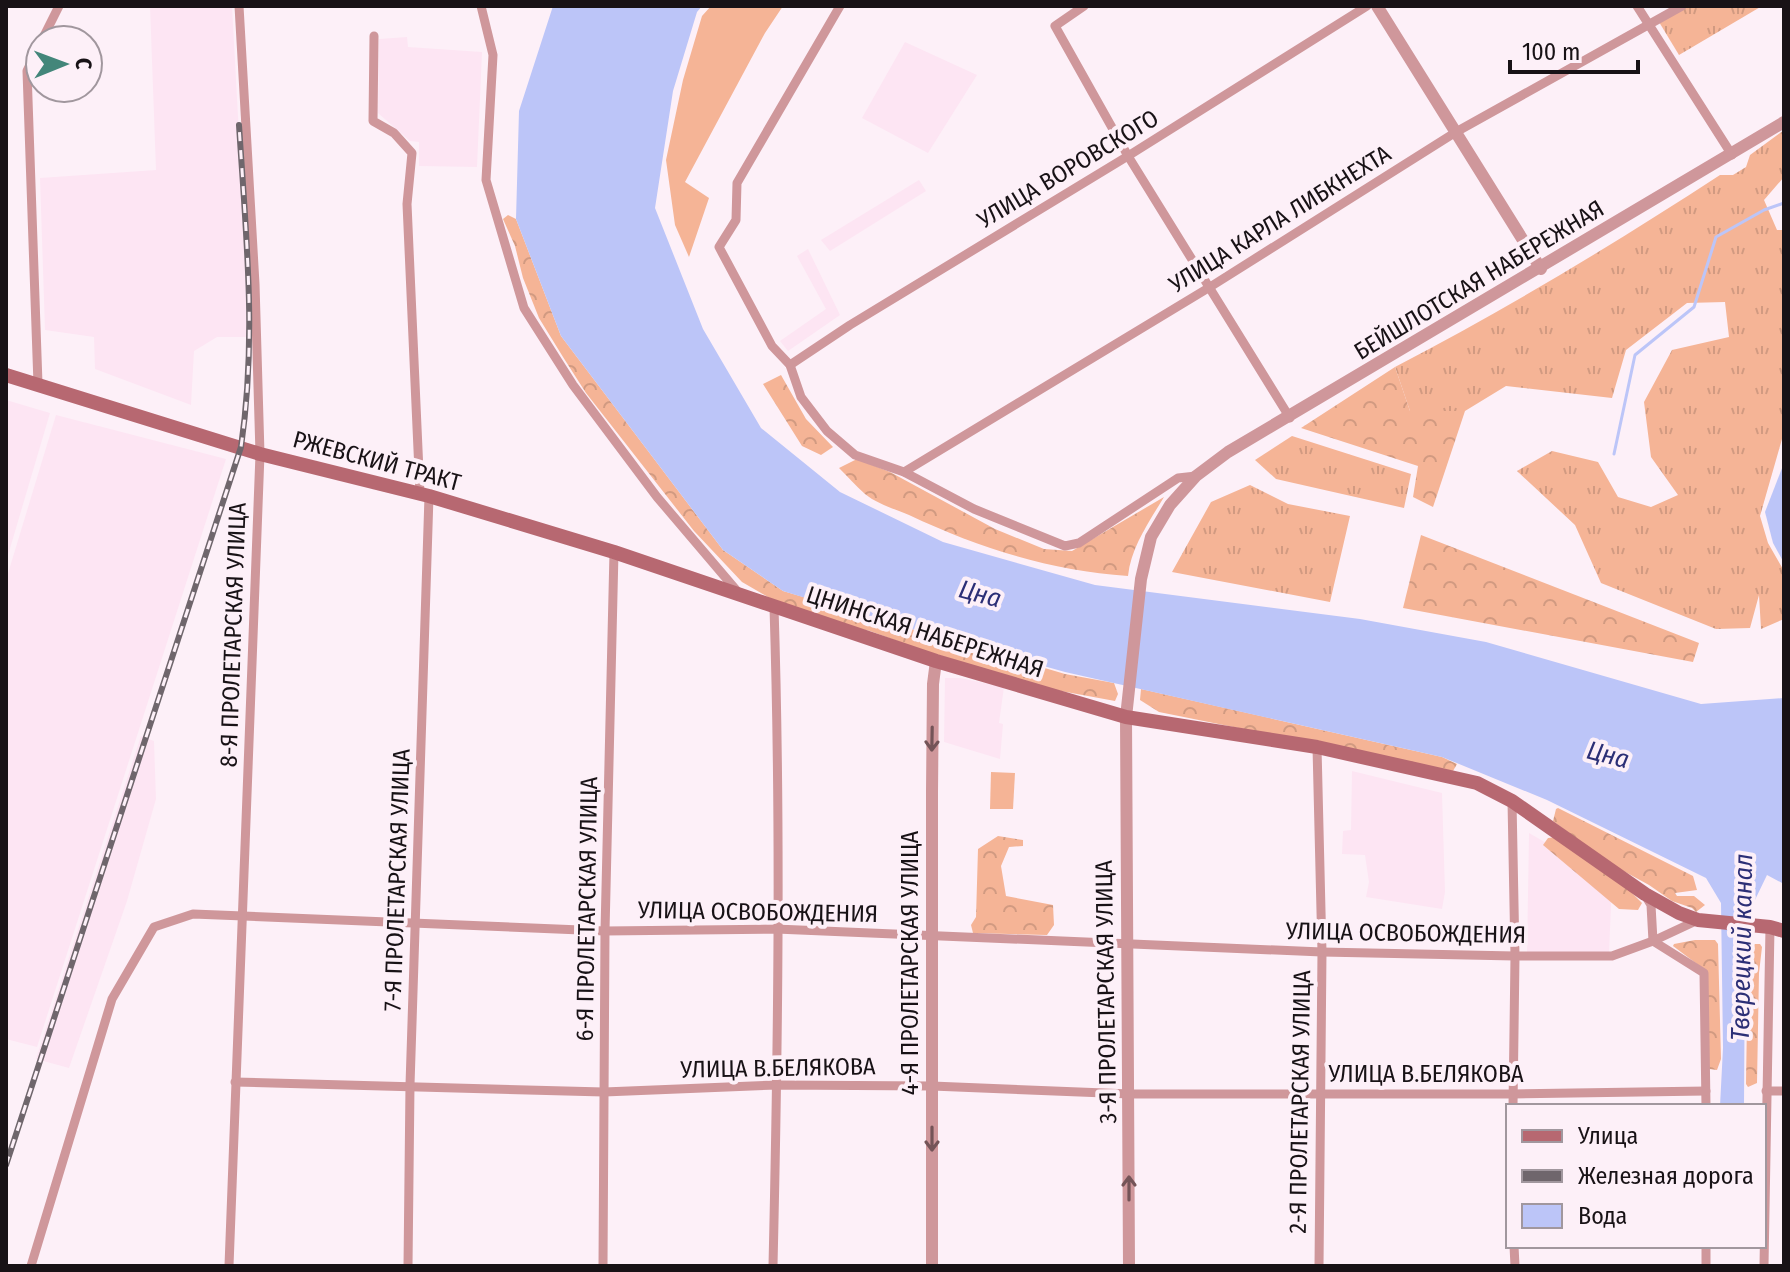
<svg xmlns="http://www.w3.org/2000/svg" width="1790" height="1272" font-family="'Fira Sans Condensed',sans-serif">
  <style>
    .built { fill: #fde5f3 }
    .grass { fill: url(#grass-tufts) }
    .forest { fill: url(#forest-crowns) }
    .garden { fill: #f5b496 }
    .water { fill: #bcc5f8 }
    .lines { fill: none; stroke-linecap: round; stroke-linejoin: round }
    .stream { stroke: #bcc5f8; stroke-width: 3 }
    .minor { stroke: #cf979b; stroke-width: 9 }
    .tertiary { stroke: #cf979b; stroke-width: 12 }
    .secondary { stroke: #b76871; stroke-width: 14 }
    .rail-casing { stroke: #6f666c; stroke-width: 6 }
    .rail { stroke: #fdf0f8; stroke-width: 3; stroke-dasharray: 9; stroke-linecap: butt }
    .oneway { stroke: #745458 }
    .labels { text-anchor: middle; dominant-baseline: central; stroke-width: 8; stroke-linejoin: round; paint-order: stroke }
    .street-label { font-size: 24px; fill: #181216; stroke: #fdf0f8 }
    .water-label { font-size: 26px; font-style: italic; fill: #2c2f76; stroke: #fdf0f8 }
  </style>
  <defs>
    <pattern id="grass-tufts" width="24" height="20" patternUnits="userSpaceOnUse" patternTransform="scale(2)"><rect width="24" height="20" fill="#f5b496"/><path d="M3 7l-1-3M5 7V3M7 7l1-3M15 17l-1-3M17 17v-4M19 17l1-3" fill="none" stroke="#d19a81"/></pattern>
    <pattern id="forest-crowns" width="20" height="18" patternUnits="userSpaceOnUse" patternTransform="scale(2)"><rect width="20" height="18" fill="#f5b496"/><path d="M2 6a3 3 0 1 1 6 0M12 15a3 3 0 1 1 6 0" fill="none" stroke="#d19a81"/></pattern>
  </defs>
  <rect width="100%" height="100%" fill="#fdf0f8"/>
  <g class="built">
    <polygon points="150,6 232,6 250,337 217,337 194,351 191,405 95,369 94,337 45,330 40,178 156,170"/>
    <polygon points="407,37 408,47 482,52 477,167 419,166 419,142 410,141 378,113 379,39"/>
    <polygon points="905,42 977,75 928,153 862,118"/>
    <polygon points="919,180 926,191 830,251 821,240"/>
    <polygon points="808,249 840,315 788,351 780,341 826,309 797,256"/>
    <polygon points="6,400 50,413 6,562"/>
    <polygon points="56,415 226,459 37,1047 6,1039 6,580"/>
    <polygon points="945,678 960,678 1004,687 999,723 1003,724 1000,759 944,742"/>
    <polygon points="141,736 154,741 156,799 127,901 69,1068 36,1059"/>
    <polygon points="1352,771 1442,793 1445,892 1442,909 1366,897 1369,882 1365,855 1342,854 1343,831 1351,830"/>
    <polygon points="1529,833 1612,881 1609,954 1527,952"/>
  </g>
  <g class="grass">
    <polygon points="1685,6 1762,6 1679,55 1656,17"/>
    <path d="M1784,130V177L1764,200L1777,230H1784V432L1760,516L1768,543L1784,571V619L1761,629L1759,595L1750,628L1716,629L1601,583L1575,525L1517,471L1552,451L1598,462L1618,497L1651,507L1678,495L1651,457L1644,402L1672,350L1729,337L1725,302L1687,303L1626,350L1612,398L1506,386L1465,411H1410L1395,367C1507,309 1614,244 1720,175H1733L1746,167L1750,155Z"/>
    <polygon points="1292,436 1411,474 1404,508 1276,479 1255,460"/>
    <polygon points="1250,485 1288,504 1350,516 1330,602 1172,572 1211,502"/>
  </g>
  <g class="forest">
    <polygon points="508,215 516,219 561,336 723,550 783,591 1065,674 1114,683 1118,694 1115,701 1050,689 919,649 870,631 851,627 773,600 742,582 694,531 586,393 563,357 539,318 523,278 515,246 503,219"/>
    <polygon points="1395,367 1410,411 1465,411 1433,507 1413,497 1418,466 1301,428"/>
    <polygon points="781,375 806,419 833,447 821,455 802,446 763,384"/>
    <path d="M857,459L890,472L995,529L1044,549L1072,551L1164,497C1149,522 1131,547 1128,576C1051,571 979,548 909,515C895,509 877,504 865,494C856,486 847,476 839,468Z"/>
    <polygon points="1421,535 1699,643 1693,662 1403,608"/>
    <polygon points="1141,689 1442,757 1457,764 1453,771 1159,712 1140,700"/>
    <polygon points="1558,808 1693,876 1697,890 1675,893 1677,896 1694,896 1705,905 1696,912 1692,908 1672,901 1649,885 1607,862 1553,821 1556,809"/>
    <polygon points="998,836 1023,840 1023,846 1009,847 1001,866 1006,896 1053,905 1054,925 1047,935 973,933 971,925 976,917 978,849"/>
    <polygon points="1557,837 1623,884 1642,903 1638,910 1619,909 1543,845 1548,838"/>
    <polygon points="1695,940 1715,940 1718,944 1721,1059 1717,1070 1709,1069 1701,967 1673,946 1674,944"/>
    <polygon points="1750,944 1760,944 1762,947 1759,973 1757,1083 1748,1087 1746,1084 1748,957"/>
  </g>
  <g class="garden">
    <polygon points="711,6 783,6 765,33 685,182 709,198 689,257 675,225 666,160 683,80 702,16"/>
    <polygon points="991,772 1015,773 1013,809 990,809"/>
  </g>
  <g class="water">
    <polygon points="553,6 702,6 697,12 673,91 655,208 703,329 761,428 840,492 943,542 1095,585 1360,619 1486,642 1701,704 1784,698 1784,884 1767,875 1753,904 1745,949 1744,1106 1720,1106 1723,1048 1721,903 1706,878 1547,800 1442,757 1065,672 851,612 783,591 723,550 561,336 516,219 519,111"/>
    <polygon points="1784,463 1784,563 1773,543 1765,512"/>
  </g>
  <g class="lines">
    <polyline class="stream" points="1614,454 1635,355 1694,307 1716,237 1764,210 1784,203"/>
    <g class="minor">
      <polyline points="481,6 493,55 486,180 524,308 573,385 657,497 737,591"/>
      <polyline points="840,6 737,183 736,220 719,247 772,346 790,365 801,397 827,431 855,455 904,472 974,509 1065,546 1079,543 1178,478 1196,476"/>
      <polyline points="1084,6 1055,26 1128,156 1290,418"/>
      <polyline points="1637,6 1732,155"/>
      <polyline points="374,36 373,121 394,133 412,153 407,204 420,494"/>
      <polyline points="42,40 59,6"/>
      <polyline points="790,365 850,325 1128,156 1367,6"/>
      <polyline points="38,384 27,71 40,44"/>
      <polyline points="904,472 1210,287 1456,132 1682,6"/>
      <polyline points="1317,747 1322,952 1319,1266"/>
      <polyline points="1512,801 1515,956 1513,1106"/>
      <polyline points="1645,895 1651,905 1653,941 1704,973 1706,1106"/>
      <polyline points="235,1082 604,1092 777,1085 932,1086 1130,1094 1513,1094 1706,1091"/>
      <polyline points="1766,1091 1784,1091"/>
      <polyline points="1514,1246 1515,1266"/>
      <polyline points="31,1266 112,999 154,927 193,914 605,931 776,929 1322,952 1515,956 1612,956 1653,941 1698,920"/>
      <polyline points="229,1266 260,454 255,284 239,6"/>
      <polyline points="408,1266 410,1085 429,496"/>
      <polyline points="603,1266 605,931 614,552"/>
      <path d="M773,1266C778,1047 781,827 774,607"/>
      <polyline points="1706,1266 1706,1246"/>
      <polyline points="1764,1266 1770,927"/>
    </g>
    <g class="tertiary">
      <polyline points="1377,6 1541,269"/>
      <polyline points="932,1266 932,792 933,684 936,661"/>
      <polyline points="1129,1266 1126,717 1141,579 1151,537 1170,505 1196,476 1228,452 1784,122"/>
    </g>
    <polyline class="secondary" points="6,375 260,454 429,496 614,552 936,661 1126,717 1317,747 1477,783 1512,801 1645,894 1679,913 1698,920 1770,927 1784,931"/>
    <defs>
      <path id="rail" d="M6,1165L241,447C257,337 246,236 239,125"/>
    </defs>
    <use href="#rail" class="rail-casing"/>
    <use href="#rail" class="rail"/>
  </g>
  <defs><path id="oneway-shaft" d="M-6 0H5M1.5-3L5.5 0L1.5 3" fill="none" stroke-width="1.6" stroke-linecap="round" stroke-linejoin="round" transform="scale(2)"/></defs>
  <g class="oneway">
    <use href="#oneway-shaft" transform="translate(932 739) rotate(91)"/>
    <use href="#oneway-shaft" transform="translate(932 1139) rotate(90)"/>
    <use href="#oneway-shaft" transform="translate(1129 1188) rotate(-90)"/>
  </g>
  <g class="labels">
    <g class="street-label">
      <text transform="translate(1068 169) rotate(-31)">УЛИЦА ВОРОВСКОГО</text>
      <text transform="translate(1280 219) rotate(-32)">УЛИЦА КАРЛА ЛИБКНЕХТА</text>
      <text transform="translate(1479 280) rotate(-31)">БЕЙШЛОТСКАЯ НАБЕРЕЖНАЯ</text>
      <text transform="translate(377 461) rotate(15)">РЖЕВСКИЙ ТРАКТ</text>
      <text transform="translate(925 632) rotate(18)">ЦНИНСКАЯ НАБЕРЕЖНАЯ</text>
      <text transform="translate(233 635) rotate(-88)">8-Я ПРОЛЕТАРСКАЯ УЛИЦА</text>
      <text transform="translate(397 880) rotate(-88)">7-Я ПРОЛЕТАРСКАЯ УЛИЦА</text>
      <text transform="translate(587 909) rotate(-89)">6-Я ПРОЛЕТАРСКАЯ УЛИЦА</text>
      <text transform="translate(758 912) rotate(1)">УЛИЦА ОСВОБОЖДЕНИЯ</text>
      <text transform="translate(1406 933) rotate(1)">УЛИЦА ОСВОБОЖДЕНИЯ</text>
      <text transform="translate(910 963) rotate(-90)">4-Я ПРОЛЕТАРСКАЯ УЛИЦА</text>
      <text transform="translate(1106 992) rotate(-91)">3-Я ПРОЛЕТАРСКАЯ УЛИЦА</text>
      <text transform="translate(778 1068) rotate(-1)">УЛИЦА В.БЕЛЯКОВА</text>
      <text x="1426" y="1074">УЛИЦА В.БЕЛЯКОВА</text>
      <text transform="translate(1300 1102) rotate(-89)">2-Я ПРОЛЕТАРСКАЯ УЛИЦА</text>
    </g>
    <g class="water-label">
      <text transform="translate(980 594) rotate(15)">Цна</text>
      <text transform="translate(1608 755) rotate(14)">Цна</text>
      <text transform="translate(1742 947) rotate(-89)">Тверецкий канал</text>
    </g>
  </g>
  <rect width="1790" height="1272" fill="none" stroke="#181216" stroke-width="16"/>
  <rect x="1506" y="1104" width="260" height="144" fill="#fdf0f8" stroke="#a1979e" stroke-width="2"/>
  <rect x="1522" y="1130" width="40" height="12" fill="#b76871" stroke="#a1979e" stroke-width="2"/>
  <text x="1578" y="1144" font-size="24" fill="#181216">Улица</text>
  <rect x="1522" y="1170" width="40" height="12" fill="#6f666c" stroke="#a1979e" stroke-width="2"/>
  <text x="1578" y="1184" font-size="24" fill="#181216">Железная дорога</text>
  <rect x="1522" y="1204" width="40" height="24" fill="#bcc5f8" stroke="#a1979e" stroke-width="2"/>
  <text x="1578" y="1224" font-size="24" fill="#181216">Вода</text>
  <g transform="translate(64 64) rotate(89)"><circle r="38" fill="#fdf0f8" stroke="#a1979e" stroke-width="2"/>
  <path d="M0-6L14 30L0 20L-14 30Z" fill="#43867a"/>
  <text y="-12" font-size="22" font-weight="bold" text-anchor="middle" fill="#181216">С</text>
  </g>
  <path d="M1510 60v12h128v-12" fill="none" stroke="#181216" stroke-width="4"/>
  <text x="1522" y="60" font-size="24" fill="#181216" stroke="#fdf0f8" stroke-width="6" paint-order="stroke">100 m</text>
</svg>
